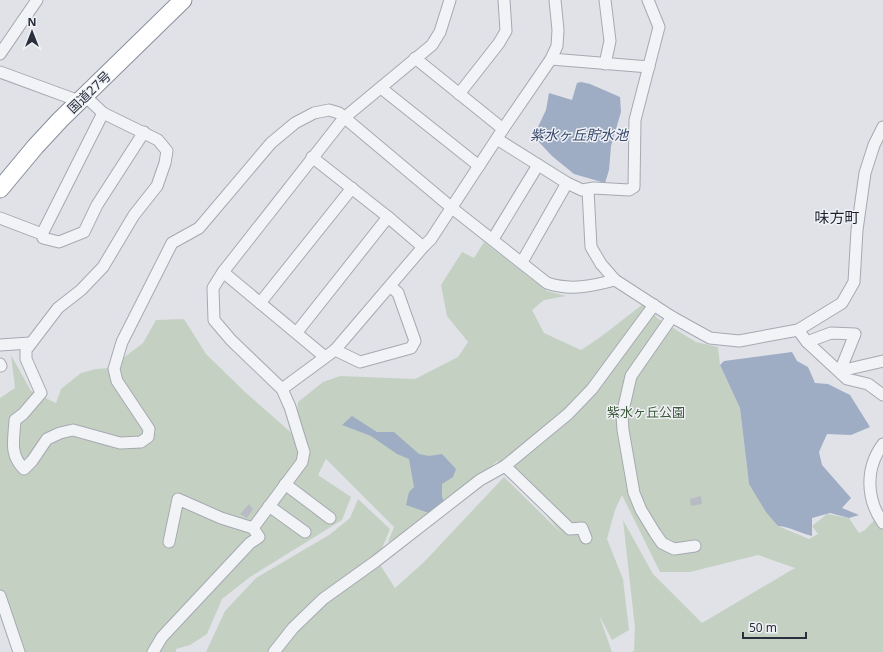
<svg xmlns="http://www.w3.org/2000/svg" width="883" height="652" font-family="'Noto Sans','Noto Sans JP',sans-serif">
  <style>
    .green { fill: #c4d1c2 }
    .water { fill: #9eacc4 }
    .building { fill: #b8bbc4 }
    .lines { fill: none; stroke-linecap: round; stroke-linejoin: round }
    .minor-casing { stroke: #a6a9b1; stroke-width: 13 }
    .highway-casing { stroke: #898e9d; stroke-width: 19 }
    .minor { stroke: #f2f3f6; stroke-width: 11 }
    .highway { stroke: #fff; stroke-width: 17 }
    .labels { text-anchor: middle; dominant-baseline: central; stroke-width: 3; stroke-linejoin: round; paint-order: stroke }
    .street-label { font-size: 13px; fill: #2a2f3d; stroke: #eff1f5 }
    .park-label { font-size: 13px; fill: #3b5839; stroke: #eff1f5 }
    .water-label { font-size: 14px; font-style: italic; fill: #38496d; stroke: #eff1f5 }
    .quarter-label { font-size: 15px; fill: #1c202e; stroke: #eff1f5 }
  </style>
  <rect width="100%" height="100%" fill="#e0e2e8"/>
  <path class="green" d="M484,242L547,291L566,296L544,300L532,310L544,333L581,350C604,336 624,318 646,302L657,318L696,342L718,347L720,365L740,408L749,484L778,526L809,539L818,534L812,526L827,514L849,518L859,533L865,530L883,511V652H631L634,651L635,628L623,520L653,574L702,623L795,568L758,555L690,572H660L622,495L615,510L607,539L623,579L629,630L612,640L599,615L612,652H206L225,611L256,578L329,535L350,518L358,499L390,529L377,560L395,588L424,562L504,477L561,533L531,497L497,461L429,523L388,542L394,527L326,459L318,475L351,497L342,520L250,577L222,599L207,634L190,645L176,649V652H19L0,596V398L15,388L11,355L31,391L56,403L61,389L81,373L96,369L110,368L143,343L156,320L184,319L206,354L245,392L295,436L298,402L323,382L340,376L415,379L458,357L468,342L447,316L441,285L462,252L474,258Z"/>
  <g class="water">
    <polygon points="581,82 590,84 620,97 621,112 611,146 609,170 605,183 574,174 552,156 538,141 537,129 546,110 549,93 572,100 577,83"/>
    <path d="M792,352L797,361L808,367L815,383L828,384L850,395L870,427L851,435L827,434L819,452L822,465L851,498L842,508L859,515L849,518L830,513L812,518V536C800,533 790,527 778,526L766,512L749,484L740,408L720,365L724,361Z"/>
    <polygon points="352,416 377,432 394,432 419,454 429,456 442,454 456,469 453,477 442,484 442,497 445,503 432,514 406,505 409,492 414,487 409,459 397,454 371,436 342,425"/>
  </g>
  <g class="building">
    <polygon points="701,496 702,504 691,506 690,499"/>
    <polygon points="249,504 253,509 247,518 240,514"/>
  </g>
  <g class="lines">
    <defs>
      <g id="minor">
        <polyline points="0,54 37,0"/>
        <polyline points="415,58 503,129"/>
        <polyline points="551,59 649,67"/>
        <polyline points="605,64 610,41 605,0"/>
        <polyline points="0,72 79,101"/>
        <polyline points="381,88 479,166"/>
        <polyline points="459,94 499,43 506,31 504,0"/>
        <path d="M85,96L103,113L158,140L167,151L165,163L157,186L134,215L103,267L81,290L58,308L26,350V359L41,393L23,414L15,420C14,440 9,454 24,469L32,461L47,439L60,433L73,430L120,443L141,442L148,437L149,429L117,381L114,369L122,342L172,243L199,228L271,143L295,123L314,113L329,110L339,113L452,208L547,283C571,291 592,286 615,280"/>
        <polyline points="497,139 567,183 582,190 594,188 629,190 634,187 635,120 659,27 648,0"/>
        <polyline points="312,157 388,217 423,247"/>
        <polyline points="588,190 591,247 601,264 615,280 672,317 710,338 739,341 798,330 842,303 854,282 857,230 865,173 874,145 883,127"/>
        <polyline points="0,218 42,234 43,238 59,242 84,232 97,205 144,132"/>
        <polyline points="42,234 103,113"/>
        <polyline points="493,239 538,165"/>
        <polyline points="522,262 567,183"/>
        <polyline points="223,272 325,357"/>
        <polyline points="260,303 352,188"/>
        <polyline points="672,317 631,376 622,415 623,430 634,493 641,510 655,533 662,543 674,549 695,546"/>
        <polyline points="798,330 807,342 831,333 855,334 840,371 883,361"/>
        <polyline points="297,332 388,217"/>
        <polyline points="807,342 847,379 868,384 883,395"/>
        <polyline points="0,345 30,343"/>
        <polyline points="335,350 360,362 411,348 415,341 398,293 390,286"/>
        <polyline points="0,364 1,366"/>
        <polyline points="282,389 335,350 423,247 431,239 503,129 551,59 557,46 558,30 555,0"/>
        <path d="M883,444C865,468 866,499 883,523"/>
        <polyline points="505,466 570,529 582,528 586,538"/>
        <polyline points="285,484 330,518"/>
        <polyline points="269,506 305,532"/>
        <polyline points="253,528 302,462 304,452 302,446 290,407 282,389 231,340 214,320 213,288 223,272 344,118 432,45 440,32 450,0"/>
        <polyline points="0,596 19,652"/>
        <polyline points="153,652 162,637 250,543 259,537 253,528 221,518 178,499 169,542"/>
        <polyline points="274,652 293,628 323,599 376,561 480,480 505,466 568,414 592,389 654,305"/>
      </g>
      <polyline id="highway" points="0,189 35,147 60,120 183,0"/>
    </defs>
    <use href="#minor" class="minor-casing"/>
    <use href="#highway" class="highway-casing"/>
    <use href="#minor" class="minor"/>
    <use href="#highway" class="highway"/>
  </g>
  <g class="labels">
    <g class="street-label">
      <text transform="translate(89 92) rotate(-44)">国道27号</text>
    </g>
    <g class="park-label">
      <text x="646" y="412">紫水ヶ丘公園</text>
    </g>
    <g class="water-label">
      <text x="579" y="134">紫水ヶ丘貯水池</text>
    </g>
    <g class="quarter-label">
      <text x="837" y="217">味方町</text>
    </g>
  </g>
  <g transform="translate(32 32)" stroke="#eff1f5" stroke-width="3" paint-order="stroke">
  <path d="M0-3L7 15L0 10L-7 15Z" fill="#2a2f3d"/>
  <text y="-6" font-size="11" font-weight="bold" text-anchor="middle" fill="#2a2f3d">N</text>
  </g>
  <path d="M743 632v6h63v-6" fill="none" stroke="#2a2f3d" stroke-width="2"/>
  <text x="749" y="632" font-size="12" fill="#2a2f3d" stroke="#eff1f5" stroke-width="3" paint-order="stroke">50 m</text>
</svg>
